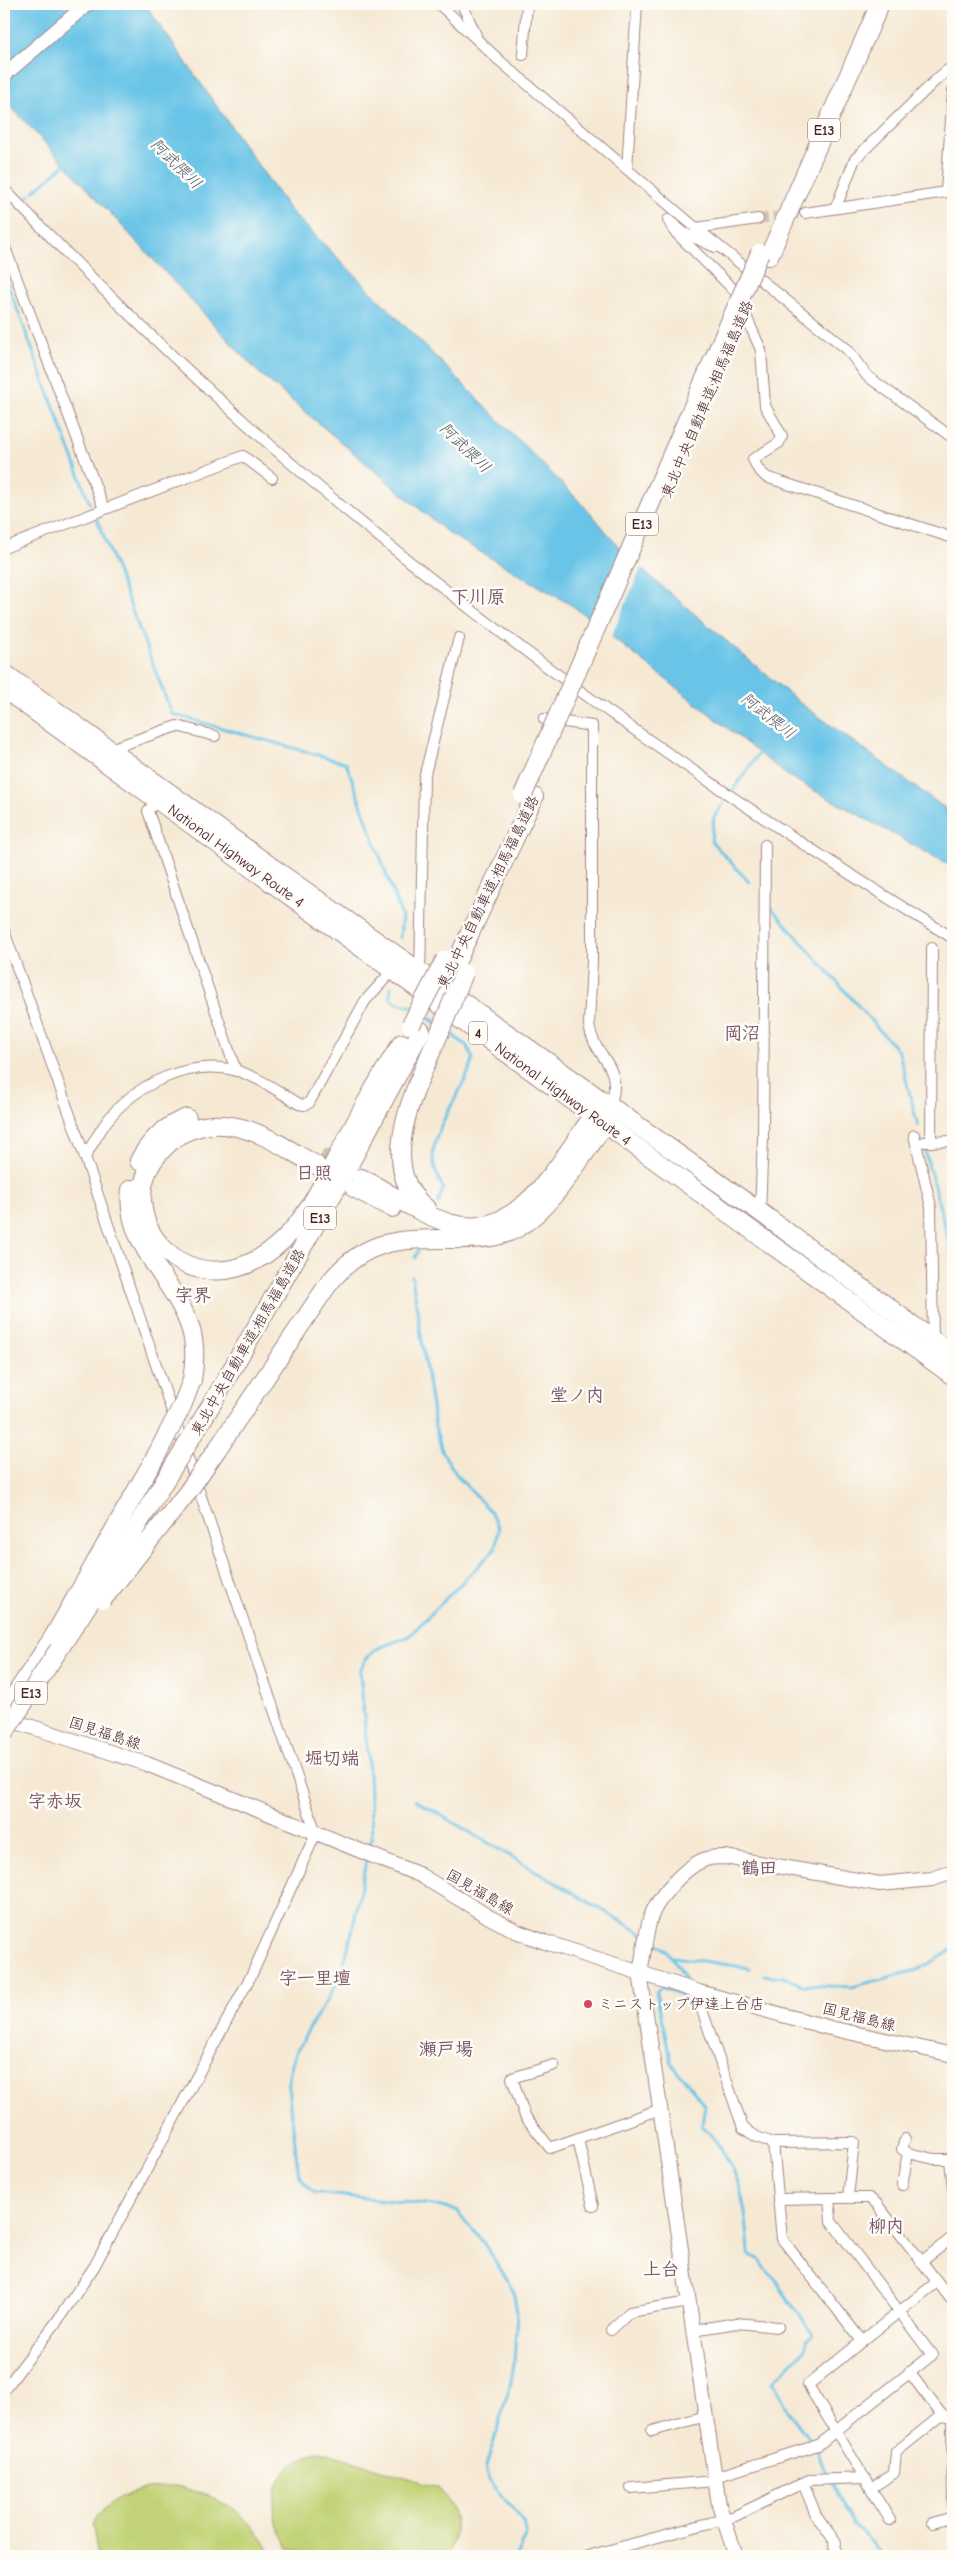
<svg xmlns="http://www.w3.org/2000/svg" width="957" height="2560" font-family="'Comic Neue','Klee One',sans-serif">
  <style>
    .green { fill: #c1d376; stroke: #867950 }
    .water { fill: #69c4e7; stroke: #5a7289 }
    .pier { fill: #f6e9d4 }
    .lines { fill: none; stroke-linecap: round; stroke-linejoin: round }
    .stream { stroke: #69c4e7; stroke-width: 3 }
    .street-tunnel { stroke: #d4c1b2; stroke-width: 10; stroke-dasharray: 10 5; stroke-linecap: butt }
    .highway-tunnel { stroke: #d4c1b2; stroke-width: 18; stroke-dasharray: 18 9; stroke-linecap: butt }
    .street-casing { stroke: #a08480; stroke-width: 12 }
    .secondary-casing { stroke: #a08480; stroke-width: 16 }
    .highway-casing { stroke: #a08480; stroke-width: 20 }
    .street { stroke: #fff; stroke-width: 10 }
    .secondary { stroke: #fff; stroke-width: 14 }
    .highway { stroke: #fff; stroke-width: 18 }
    .highway-bridge-casing { stroke: #a08480; stroke-width: 20; stroke-linecap: butt }
    .highway-bridge { stroke: #fff; stroke-width: 18 }
    .poi-dot { fill: #d1495b; stroke: #fdfcf7; stroke-width: 2 }
    .labels { text-anchor: middle; dominant-baseline: central; stroke-width: 5; stroke-linejoin: round; paint-order: stroke }
    .shield { fill: #fdfcf7; stroke: #806168; stroke-width: 1 }
    .shield-label { font-size: 14px; font-weight: bold; fill: #4a1f2b }
    .street-label { font-size: 15px; fill: #4a1f2b; stroke: #fdfcf7 }
    .poi-label { font-size: 15px; fill: #4a1f2b; stroke: #fdfcf7; text-anchor: start }
    .water-label { font-size: 16px; font-style: italic; fill: #55596d; stroke: #fdfcf7 }
    .quarter-label { font-size: 18px; font-weight: bold; fill: #7b5267; stroke: #fdfcf7 }
  </style>
  <rect width="100%" height="100%" fill="#fdfcf7"/>
  <filter id="ink" filterUnits="userSpaceOnUse"><feTurbulence type="fractalNoise" baseFrequency=".02" numOctaves="2"/><feDisplacementMap in="SourceGraphic" scale="10" xChannelSelector="R" yChannelSelector="G"/><feConvolveMatrix kernelMatrix="1 2 1 2 8 2 1 2 1" color-interpolation-filters="sRGB"/></filter>
  <filter id="wash" filterUnits="userSpaceOnUse"><feTurbulence type="fractalNoise" baseFrequency=".0096" numOctaves="4" result="noise"/><feDisplacementMap in="SourceGraphic" scale="20" xChannelSelector="R" yChannelSelector="G"/><feGaussianBlur stdDeviation="1.12" result="paint"/><feColorMatrix in="noise" values="0 0 0 0 0 0 0 0 0 0 0 0 0 0 0 0 0 1.4 0 .05"/><feComposite in="paint" operator="in"/></filter>
  <g filter="url(#wash)">
    <rect width="100%" height="100%" fill="#f6e9d4"/>
    <g class="green">
      <path d="M320,2451L438,2487C457,2512 460,2528 448,2556H311L288,2548C285,2540 279,2532 277,2523C266,2487 286,2461 320,2451Z"/>
      <path d="M176,2486C232,2501 241,2509 274,2556H98L92,2523C111,2493 143,2488 176,2486Z"/>
    </g>
    <polygon class="water" points="4,4 145,4 289,209 590,512 627,557 800,703 953,814 953,867 788,776 573,606 448,533 257,371 4,99"/>
    <polygon class="pier" points="629,556 642,566 610,639 591,624"/>
    <g class="lines">
      <g class="stream">
        <polyline points="34,191 68,162"/>
        <polyline points="28,197 30,195"/>
        <polyline points="4,217 9,212"/>
        <polyline points="4,274 90,504"/>
        <polyline points="97,519 172,714 346,763 402,917 400,938"/>
        <polyline points="749,882 711,841 714,817 761,750"/>
        <polyline points="768,904 899,1052 918,1126"/>
        <polyline points="391,987 390,997 396,1003 413,1007"/>
        <polyline points="423,1014 438,1024"/>
        <polyline points="923,1144 953,1257"/>
        <path d="M438,1204L443,1188C438,1178 433,1166 433,1155C435,1123 465,1090 473,1059L467,1046L447,1031"/>
        <polyline points="415,1258 418,1251"/>
        <polyline points="415,1800 643,1934"/>
        <polyline points="369,1851 372,1837 369,1774 360,1671 365,1660 376,1649 409,1636 495,1549 499,1528 490,1511 458,1477 443,1453 435,1427 412,1276"/>
        <path d="M367,1857C359,1894 354,1932 342,1969C330,2006 293,2040 289,2078C287,2099 293,2122 295,2143C297,2163 296,2181 315,2193L434,2205L457,2211L485,2245L508,2281L514,2295L517,2313L514,2363L511,2382L486,2467L489,2481L523,2521L526,2537L517,2556"/>
        <path d="M651,1939C668,1949 675,1961 685,1978"/>
        <polyline points="674,1957 750,1968"/>
        <polyline points="764,1975 783,1977 802,1985 852,1987 920,1969 953,1949"/>
        <path d="M685,1996L661,1987L656,1992L671,2062L705,2105L702,2125C740,2165 746,2201 749,2254L761,2261L814,2335L806,2340V2349L773,2381L789,2412L809,2439"/>
        <polyline points="817,2450 827,2476"/>
        <polyline points="830,2482 854,2525 883,2556"/>
      </g>
    </g>
  </g>
  <g filter="url(#ink)">
    <g class="lines">
      <polyline class="street-tunnel" points="758,219 805,213"/>
      <polyline class="highway-tunnel" points="320,1156 346,1170"/>
      <defs>
        <g id="street">
          <polyline points="439,4 500,61 696,228 847,349 867,376 953,438"/>
          <polyline points="462,4 476,35"/>
          <polyline points="523,55 527,4"/>
          <polyline points="627,169 637,4"/>
          <path d="M4,189C114,303 229,413 351,514C540,670 744,811 953,938"/>
          <polyline points="946,192 953,90"/>
          <polyline points="836,207 855,159 939,77 953,66"/>
          <polyline points="805,213 953,191"/>
          <polyline points="696,228 758,219"/>
          <polyline points="4,245 104,509"/>
          <polyline points="715,247 684,233 668,220 674,231 735,291 761,350 765,406 782,436 779,443 753,459 758,469 766,477 953,538"/>
          <polyline points="4,548 243,456 272,478"/>
          <path d="M544,719L592,726V960L589,1025C594,1060 625,1062 610,1107"/>
          <polyline points="110,749 177,726 215,736"/>
          <polyline points="157,799 148,811 236,1071"/>
          <polyline points="4,931 85,1157 316,1833 252,1974 94,2267 55,2324 4,2390"/>
          <polyline points="420,975 424,778 459,638"/>
          <polyline points="914,1135 931,1207 933,1342"/>
          <polyline points="924,1142 953,1141"/>
          <polyline points="931,1142 932,948"/>
          <path d="M85,1157C92,1145 99,1132 107,1121C135,1084 191,1058 238,1071C260,1078 279,1092 299,1104L304,1105L309,1103L365,1001L393,970"/>
          <polyline points="760,1212 763,1138 765,845"/>
          <polyline points="699,1992 701,2007 743,2128 757,2137 773,2143 854,2142 848,2198 829,2198 831,2221 932,2355 818,2445 715,2477"/>
          <polyline points="554,2065 512,2078 525,2116 550,2148 661,2109"/>
          <polyline points="578,2139 593,2206"/>
          <polyline points="905,2139 902,2149 908,2153"/>
          <polyline points="773,2143 782,2239 862,2341 808,2385 890,2520"/>
          <polyline points="950,2159 953,2190"/>
          <polyline points="902,2185 908,2153 934,2159 950,2159 953,2156"/>
          <polyline points="848,2198 869,2198 876,2203 950,2298 953,2298"/>
          <polyline points="778,2199 829,2198"/>
          <polyline points="921,2262 953,2237"/>
          <polyline points="611,2330 630,2312 689,2302"/>
          <polyline points="693,2330 737,2323 778,2327"/>
          <polyline points="862,2341 937,2282"/>
          <polyline points="909,2372 942,2415 946,2417"/>
          <polyline points="652,2431 706,2416"/>
          <polyline points="803,2483 816,2515 836,2543 835,2548 841,2556"/>
          <polyline points="631,2488 715,2481"/>
          <polyline points="871,2488 894,2473 896,2452 942,2415"/>
          <polyline points="933,2523 953,2517 952,2418"/>
          <polyline points="588,2556 735,2516 809,2480 865,2478"/>
        </g>
        <g id="secondary">
          <polyline points="4,75 87,4"/>
          <polyline points="4,1718 147,1764 420,1875 489,1917 518,1932 545,1942 699,1992 830,2028 953,2055"/>
          <path d="M736,2556L719,2505L640,1973C643,1957 645,1940 649,1923C654,1901 686,1863 710,1858C714,1857 720,1857 725,1857L880,1884L932,1879L953,1872"/>
        </g>
        <g id="highway">
          <polyline points="769,256 880,4"/>
          <polyline points="4,673 280,873 760,1212 953,1355"/>
          <polyline points="4,689 953,1376"/>
          <polyline points="454,967 534,797"/>
          <path d="M139,1161C150,1140 165,1126 187,1118"/>
          <path d="M316,1165C290,1151 261,1130 231,1126C208,1122 185,1128 168,1144C94,1210 193,1326 283,1240C306,1218 320,1189 335,1161C356,1121 377,1081 402,1043"/>
          <path d="M361,1178C390,1193 420,1215 452,1224C520,1242 560,1161 593,1116L603,1110"/>
          <polyline points="354,1188 392,1208"/>
          <path d="M131,1189C124,1243 174,1279 190,1327C196,1344 195,1362 192,1380"/>
          <path d="M426,1208C372,1167 419,1082 439,1034"/>
          <polyline points="213,1402 336,1189 421,1031"/>
          <path d="M218,1448L327,1286C365,1236 402,1239 460,1239C481,1239 501,1238 519,1227C554,1205 581,1157 605,1124L608,1113"/>
          <polyline points="4,1712 54,1636"/>
        </g>
      </defs>
      <use href="#street" class="street-casing"/>
      <use href="#secondary" class="secondary-casing"/>
      <use href="#highway" class="highway-casing"/>
      <use href="#street" class="street"/>
      <use href="#secondary" class="secondary"/>
      <use href="#highway" class="highway"/>
      <defs>
        <g id="highway-bridge">
          <polyline points="523,795 760,253"/>
          <polyline points="411,1025 445,960"/>
          <polyline points="439,1034 464,973"/>
          <polyline points="103,1599 187,1493 218,1448"/>
          <polyline points="54,1636 156,1456 182,1406 192,1380"/>
          <polyline points="4,1733 97,1591 213,1402"/>
        </g>
      </defs>
      <use href="#highway-bridge" class="highway-bridge-casing"/>
      <use href="#highway-bridge" class="highway-bridge"/>
    </g>
  </g>
  <circle class="poi-dot" cx="588" cy="2004" r="5"/>
  <g class="labels">
    <g class="shield">
      <rect x="808" y="118.5" width="32" height="23" rx="4"/>
      <rect x="626" y="512.5" width="32" height="23" rx="4"/>
      <rect x="469" y="1021.5" width="18" height="23" rx="4"/>
      <rect x="304" y="1206.5" width="32" height="23" rx="4"/>
      <rect x="15" y="1681.5" width="32" height="23" rx="4"/>
    </g>
    <g class="shield-label">
      <text x="824" y="130">E13</text>
      <text x="642" y="524">E13</text>
      <text x="478" y="1033">4</text>
      <text x="320" y="1218">E13</text>
      <text x="31" y="1693">E13</text>
    </g>
    <g class="street-label">
      <text transform="translate(707 399) rotate(-67)">東北中央自動車道;相馬福島道路</text>
      <text transform="translate(236 856) rotate(36)">National Highway Route 4</text>
      <text transform="translate(488 892) rotate(-64)">東北中央自動車道;相馬福島道路</text>
      <text transform="translate(563 1094) rotate(36)">National Highway Route 4</text>
      <text transform="translate(248 1342) rotate(-60)">東北中央自動車道;相馬福島道路</text>
      <text transform="translate(105 1733) rotate(18)">国見福島線</text>
      <text transform="translate(480 1892) rotate(30)">国見福島線</text>
      <text transform="translate(859 2017) rotate(14)">国見福島線</text>
    </g>
    <g class="poi-label">
      <text x="598" y="2004">ミニストップ伊達上台店</text>
    </g>
    <g class="water-label">
      <text transform="translate(176 164) rotate(44)">阿武隈川</text>
      <text transform="translate(465 448) rotate(44)">阿武隈川</text>
      <text transform="translate(768 716) rotate(38)">阿武隈川</text>
    </g>
    <g class="quarter-label">
      <text x="478" y="597">下川原</text>
      <text x="742" y="1033">岡沼</text>
      <text x="314" y="1173">日照</text>
      <text x="193" y="1295">字界</text>
      <text x="577" y="1395">堂ノ内</text>
      <text x="332" y="1758">堀切端</text>
      <text x="55" y="1801">字赤坂</text>
      <text x="759" y="1868">鶴田</text>
      <text x="315" y="1978">字一里壇</text>
      <text x="446" y="2049">瀬戸場</text>
      <text x="886" y="2226">柳内</text>
      <text x="661" y="2269">上台</text>
    </g>
  </g>
  <rect width="957" height="2560" fill="none" stroke="#fdfcf7" stroke-width="20"/>
</svg>
